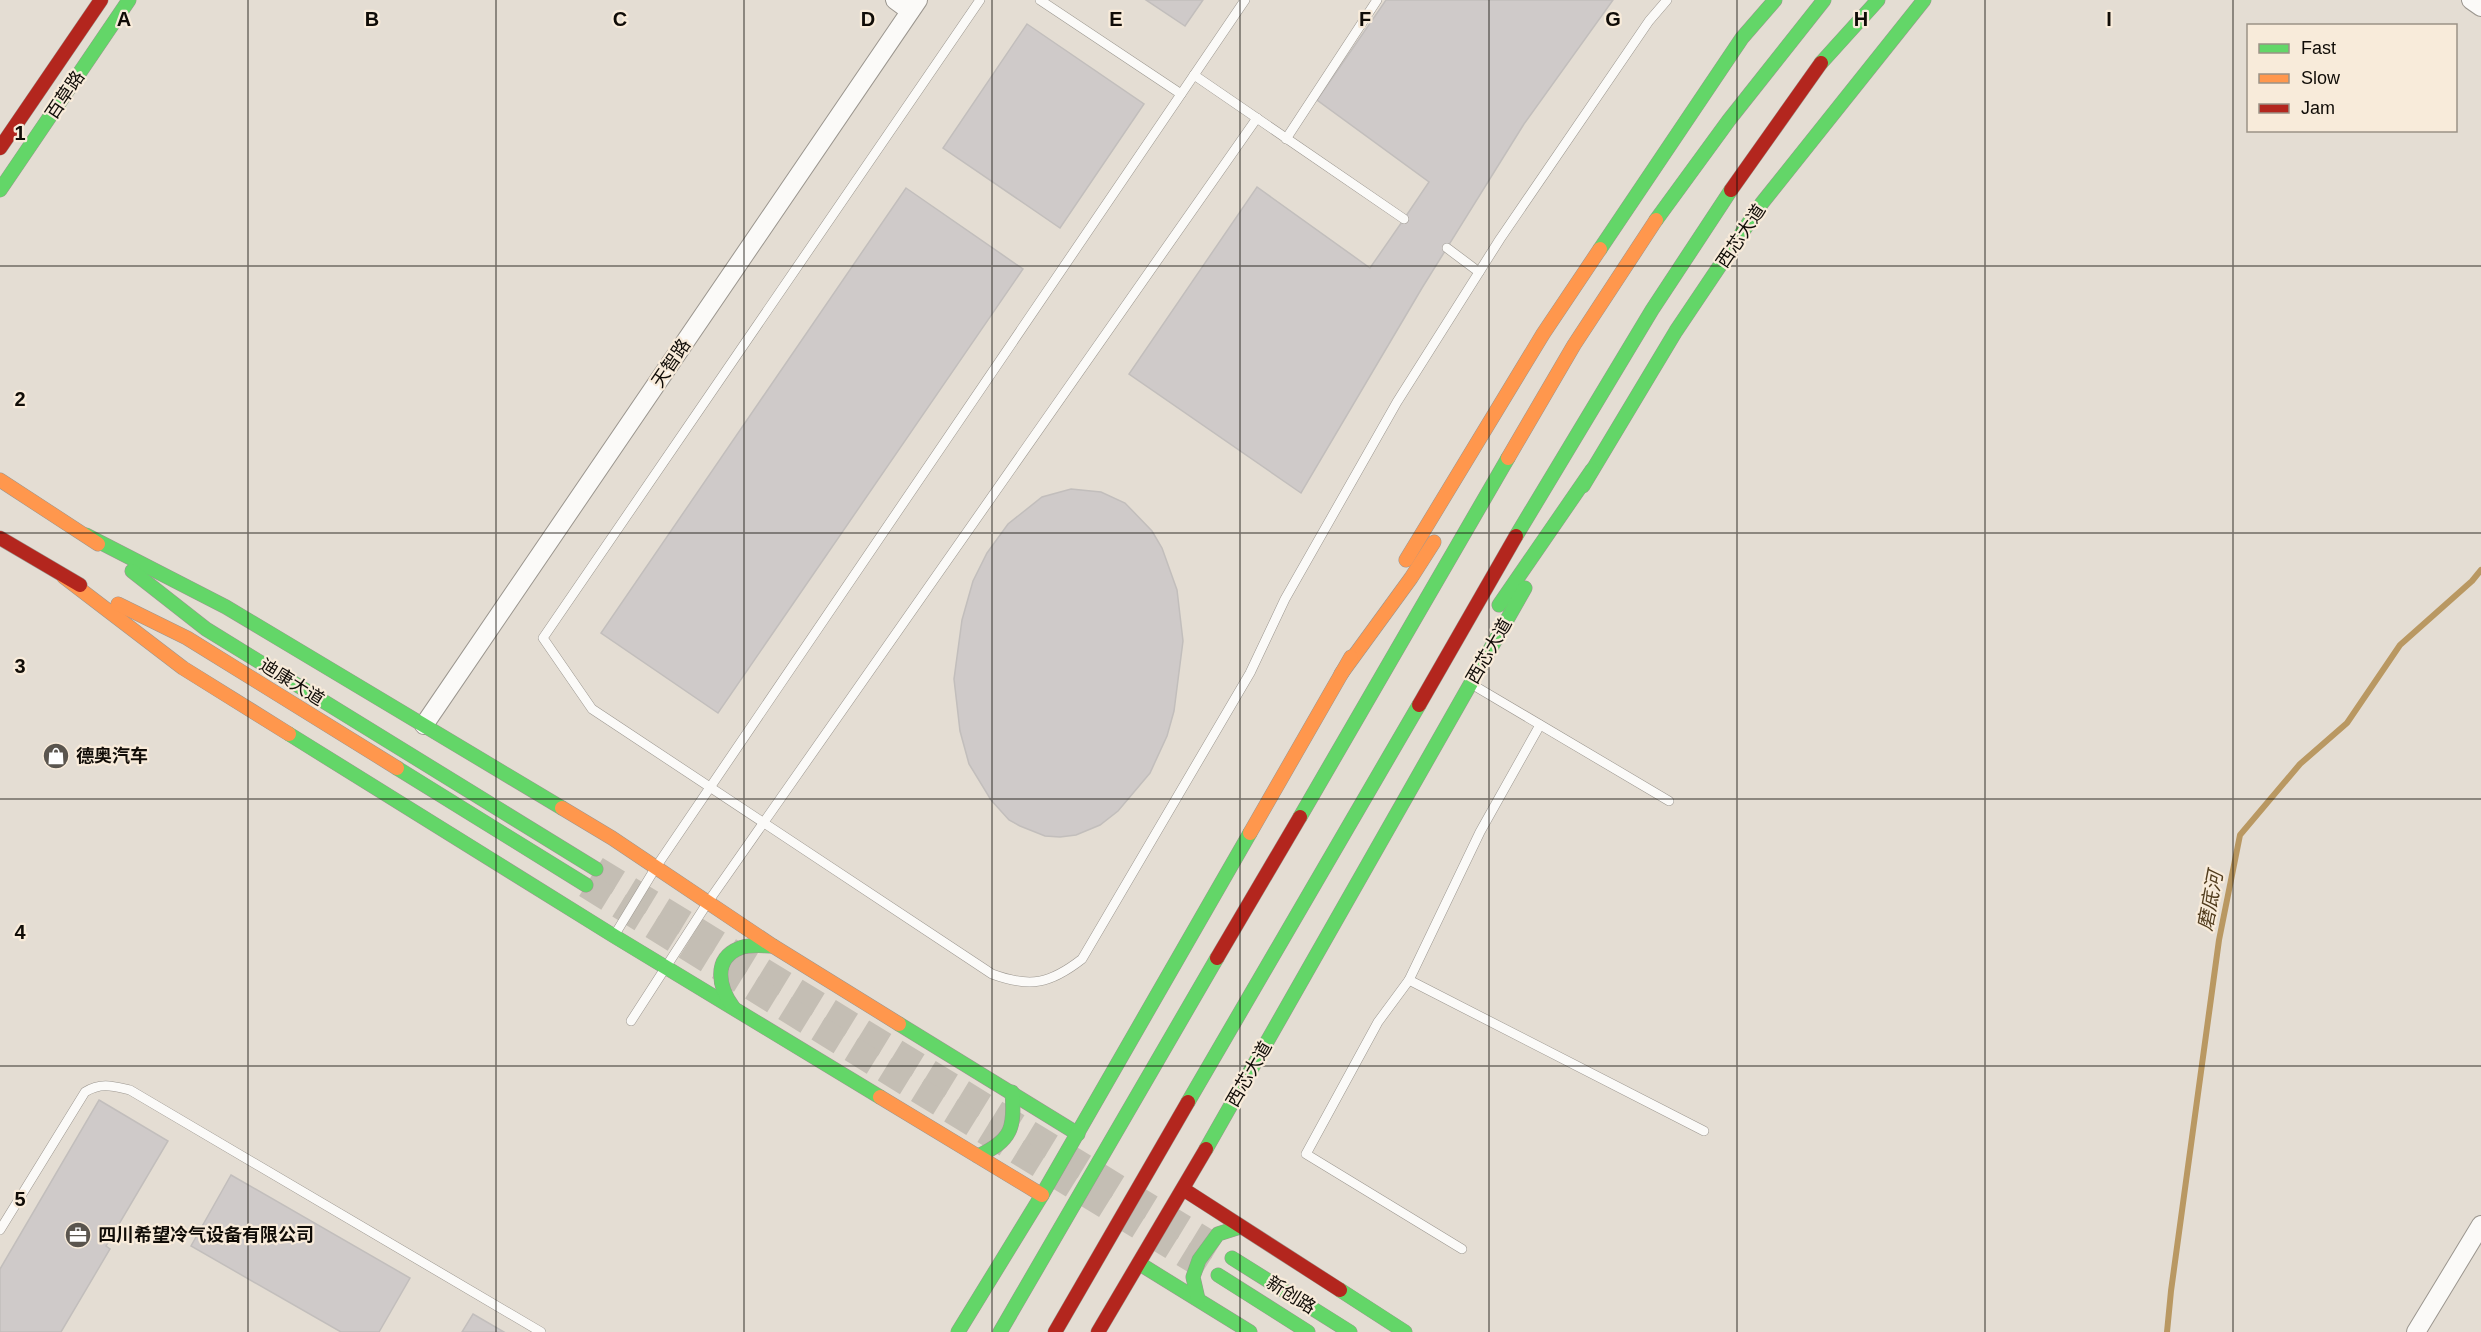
<svg xmlns="http://www.w3.org/2000/svg" width="2481" height="1332" font-family="Helvetica,'Noto Sans SC',sans-serif">
  <style>
    .lines { fill: none; stroke-linecap: round; stroke-linejoin: round }
    .stream { stroke: #b99862; stroke-width: 6 }
    .building { fill: #cfcac9; stroke: #c2bebc; stroke-width: 1.5 }
    .secondary-tunnel { stroke: #c4beb4; stroke-width: 26; stroke-dasharray: 26 13; stroke-linecap: butt }
    .lane-casing { stroke: #9b968f; stroke-width: 10 }
    .street-casing { stroke: #9b968f; stroke-width: 20 }
    .fast-casing { stroke: #9b968f; stroke-width: 15 }
    .slow-casing { stroke: #9b968f; stroke-width: 15 }
    .jam-casing { stroke: #9b968f; stroke-width: 15 }
    .lane { stroke: #fbfaf8; stroke-width: 9 }
    .street { stroke: #fbfaf8; stroke-width: 18 }
    .fast { stroke: #63d668; stroke-width: 14 }
    .slow { stroke: #ff974d; stroke-width: 14 }
    .jam { stroke: #b3261e; stroke-width: 14 }
    .grid { fill: none; stroke: #100c07; stroke-width: 1.5; stroke-opacity: 0.55 }
    .labels { text-anchor: middle; dominant-baseline: central; stroke-width: 4.5; stroke-linejoin: round; paint-order: stroke }
    .street-label { font-size: 18px; fill: #100c07; stroke: #f8ebda }
    .poi-label { font-size: 18px; font-weight: bold; fill: #100c07; stroke: #f8ebda; text-anchor: start }
    .water-label { font-size: 20px; font-style: italic; fill: #523d1e; stroke: #f8ebda }
    .grid-label { font-size: 20px; text-anchor: middle; font-weight: bold; fill: #100c07; stroke: #f8ebda; stroke-width: 4.5; stroke-linejoin: round; paint-order: stroke }
  </style>
  <rect width="100%" height="100%" fill="#e4ddd3"/>
  <g class="lines">
    <polyline class="stream" points="2167,1332 2171,1291 2219,940 2240,835 2300,764 2347,723 2400,645 2472,581 2481,570"/>
  </g>
  <g class="building">
    <polygon points="1146,0 1203,0 1185,26"/>
    <polygon points="1386,0 1613,0 1524,124 1422,288 1301,493 1129,374 1257,187 1370,268 1404,219 1429,182 1317,100"/>
    <polygon points="1027,24 1144,104 1060,228 943,148"/>
    <polygon points="906,188 1023,269 718,713 601,633"/>
    <polygon points="1071,489 1101,492 1125,503 1152,531 1162,548 1177,590 1183,641 1174,711 1167,736 1150,773 1118,811 1100,825 1076,835 1060,837 1045,836 1020,826 1009,820 991,800 969,764 960,731 954,679 962,620 973,581 987,553 1008,524 1042,497"/>
    <polygon points="99,1100 168,1141 106,1246 110,1249 61,1332 0,1332 0,1269"/>
    <polygon points="231,1175 410,1278 379,1332 341,1332 191,1246"/>
    <polygon points="473,1314 504,1332 462,1332"/>
  </g>
  <g class="lines">
    <g class="secondary-tunnel">
      <polyline points="596,869 1227,1254"/>
      <polyline points="586,885 1216,1274"/>
    </g>
    <defs>
      <g id="lane">
        <path d="M980,0L543,638L592,709L992,974C1030,988 1050,984 1082,959L1250,673L1285,599L1397,402L1500,239L1649,21L1667,0"/>
        <polyline points="1040,0 1181,94"/>
        <polyline points="1194,75 1404,219"/>
        <polyline points="1286,139 1377,0"/>
        <polyline points="1447,248 1479,272"/>
        <polyline points="1473,685 1669,801"/>
        <polyline points="614,936 656,867 1245,0"/>
        <polyline points="1409,980 1704,1131"/>
        <polyline points="631,1021 708,902 1257,118"/>
        <path d="M0,1230L85,1092C101,1082 113,1086 130,1090L541,1332"/>
        <polyline points="1462,1249 1306,1154 1378,1022 1409,980 1480,832 1540,725"/>
      </g>
      <g id="street">
        <polyline points="895,0 910,11"/>
        <polyline points="2471,0 2481,7"/>
        <polyline points="424,725 918,0"/>
        <polyline points="2416,1332 2481,1225"/>
      </g>
      <g id="fast">
        <polyline points="1821,63 1878,0"/>
        <polyline points="0,190 129,0"/>
        <polyline points="1656,220 1729,120 1824,0"/>
        <polyline points="1600,249 1742,38 1775,0"/>
        <polyline points="1583,486 1676,331 1762,203 1924,0"/>
        <polyline points="86,535 226,607 562,808"/>
        <polyline points="1516,536 1652,310 1731,190"/>
        <polyline points="132,571 206,629 596,869"/>
        <polyline points="1499,605 1592,470"/>
        <polyline points="289,734 614,936 880,1097"/>
        <polyline points="397,768 586,885"/>
        <polyline points="1300,817 1508,458"/>
        <path d="M733,1007C719,988 712,959 740,948C750,944 762,946 773,946"/>
        <polyline points="899,1024 1078,1134"/>
        <polyline points="1188,1102 1419,705"/>
        <polyline points="1206,1149 1525,588"/>
        <path d="M978,1156C1012,1140 1015,1128 1012,1092"/>
        <polyline points="1232,1258 1350,1332"/>
        <polyline points="1140,1264 1250,1332"/>
        <polyline points="1218,1275 1308,1332"/>
        <polyline points="1340,1290 1405,1332"/>
        <polyline points="1198,1299 1193,1277 1199,1260 1218,1234 1240,1227"/>
        <polyline points="958,1332 1042,1195 1250,833"/>
        <polyline points="1000,1332 1217,958"/>
      </g>
      <g id="slow">
        <polyline points="1508,458 1574,345 1656,220"/>
        <polyline points="0,480 98,544"/>
        <polyline points="1406,560 1543,334 1600,249"/>
        <polyline points="64,577 183,668 289,734"/>
        <polyline points="118,604 187,638 397,768"/>
        <polyline points="1341,674 1411,578 1434,542"/>
        <polyline points="562,808 612,838 773,946 899,1024"/>
        <polyline points="1250,833 1351,657"/>
        <polyline points="880,1097 1042,1195"/>
      </g>
      <g id="jam">
        <polyline points="0,148 101,0"/>
        <polyline points="1731,190 1821,63"/>
        <polyline points="0,538 80,585"/>
        <polyline points="1419,705 1516,536"/>
        <polyline points="1217,958 1300,817"/>
        <polyline points="1183,1189 1340,1290"/>
        <polyline points="1055,1332 1188,1102"/>
        <polyline points="1098,1332 1206,1149"/>
      </g>
    </defs>
    <use href="#lane" class="lane-casing"/>
    <use href="#street" class="street-casing"/>
    <use href="#fast" class="fast-casing"/>
    <use href="#slow" class="slow-casing"/>
    <use href="#jam" class="jam-casing"/>
    <use href="#lane" class="lane"/>
    <use href="#street" class="street"/>
    <use href="#fast" class="fast"/>
    <use href="#slow" class="slow"/>
    <use href="#jam" class="jam"/>
  </g>
  <path class="grid" d="M248,0V1332M496,0V1332M744,0V1332M992,0V1332M1240,0V1332M1489,0V1332M1737,0V1332M1985,0V1332M2233,0V1332M0,266H2481M0,533H2481M0,799H2481M0,1066H2481"/>
  <defs>
    <symbol id="shop-disc" viewBox="-11 -11 22 22"><circle r="9.5" fill="#5a554e" stroke="#f8ebda"/><path d="M-5-2.5h2.3a2.7 3.5 0 0 1 5.4 0H5L5.5 6h-11ZM-1.5-2.5h3a1.5 2.3 0 0 0-3 0Z" fill="#fff"/></symbol>
    <symbol id="office-disc" viewBox="-11 -11 22 22"><circle r="9.5" fill="#5a554e" stroke="#f8ebda"/><path d="M-6-3h4V-5.5h4V-3h4V5H-6ZM-1-4.5V-3h2v-1.5ZM-6 0V1H6V0Z" fill="#fff"/></symbol>
  </defs>
  <g fill-rule="evenodd">
    <use href="#shop-disc" x="41" y="741" width="30" height="30"/>
    <use href="#office-disc" x="63" y="1220" width="30" height="30"/>
  </g>
  <g class="labels">
    <g class="street-label">
      <text transform="translate(65 95) rotate(-56)">百草路</text>
      <text transform="translate(1741 236) rotate(-56)">西芯大道</text>
      <text transform="translate(671 363) rotate(-56)">天智路</text>
      <text transform="translate(1489 651) rotate(-60)">西芯大道</text>
      <text transform="translate(292 682) rotate(32)">迪康大道</text>
      <text transform="translate(1249 1074) rotate(-60)">西芯大道</text>
      <text transform="translate(1291 1295) rotate(32)">新创路</text>
    </g>
    <g class="poi-label">
      <text x="76" y="756">德奥汽车</text>
      <text x="98" y="1235">四川希望冷气设备有限公司</text>
    </g>
    <g class="water-label">
      <text transform="translate(2210 901) rotate(-79)">磨底河</text>
    </g>
  </g>
  <g class="grid-label">
    <text x="124" y="26">A</text>
    <text x="372" y="26">B</text>
    <text x="620" y="26">C</text>
    <text x="868" y="26">D</text>
    <text x="1116" y="26">E</text>
    <text x="1365" y="26">F</text>
    <text x="1613" y="26">G</text>
    <text x="1861" y="26">H</text>
    <text x="2109" y="26">I</text>
    <text x="20" y="140">1</text>
    <text x="20" y="406">2</text>
    <text x="20" y="673">3</text>
    <text x="20" y="939">4</text>
    <text x="20" y="1206">5</text>
  </g>
  <rect x="2247" y="24" width="210" height="108" fill="#f8ebda" stroke="#9b9286" stroke-width="1.5"/>
  <rect x="2259" y="44" width="30" height="9" fill="#63d668" stroke="#9b9286" stroke-width="1.5"/>
  <text x="2301" y="54" font-size="18" fill="#100c07">Fast</text>
  <rect x="2259" y="74" width="30" height="9" fill="#ff974d" stroke="#9b9286" stroke-width="1.5"/>
  <text x="2301" y="84" font-size="18" fill="#100c07">Slow</text>
  <rect x="2259" y="104" width="30" height="9" fill="#b3261e" stroke="#9b9286" stroke-width="1.5"/>
  <text x="2301" y="114" font-size="18" fill="#100c07">Jam</text>
</svg>
